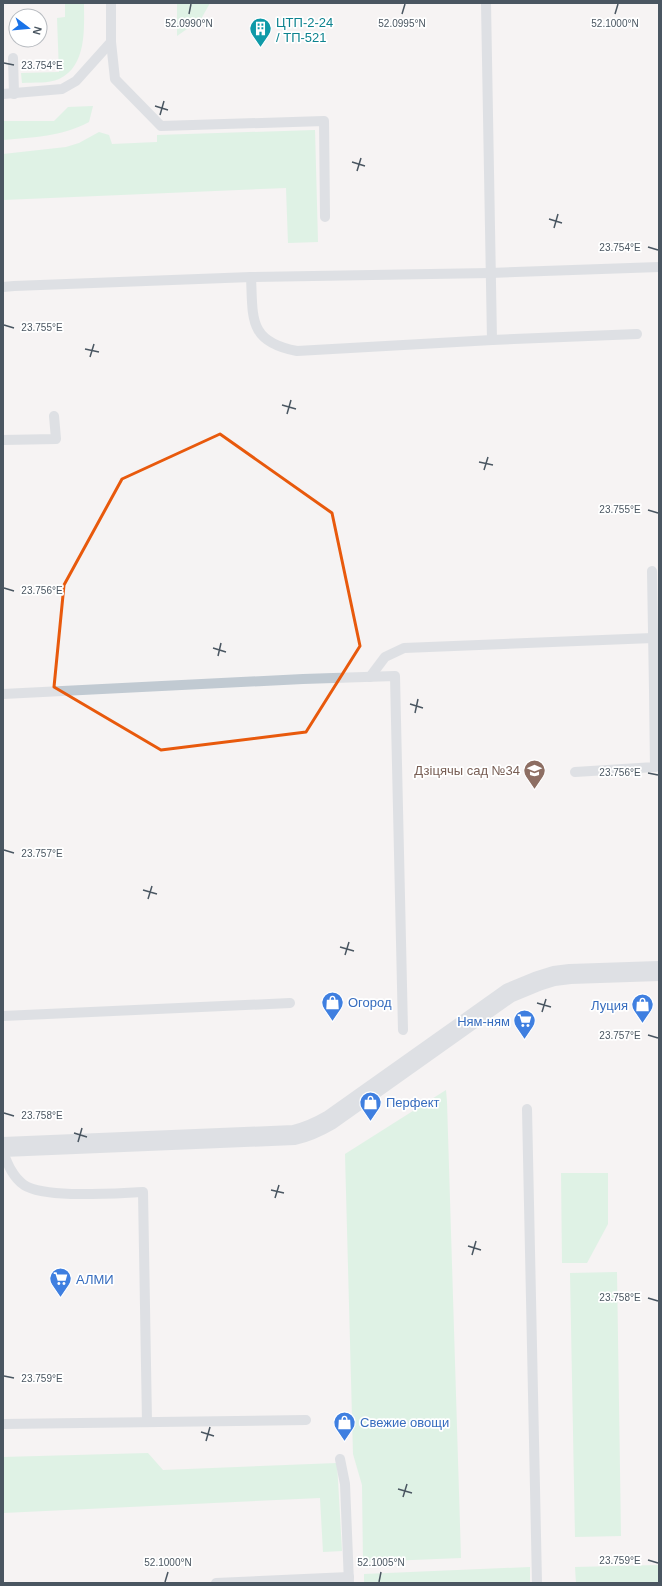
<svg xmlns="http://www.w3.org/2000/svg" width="662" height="1586" font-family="Arial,sans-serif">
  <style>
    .green { fill: #c3f1d5 }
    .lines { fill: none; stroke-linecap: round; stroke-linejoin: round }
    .lane { stroke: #c1cad2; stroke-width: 10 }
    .street { stroke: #c1cad2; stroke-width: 20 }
    .marked { fill: none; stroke: #e8590c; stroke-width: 3; stroke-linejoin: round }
    .ticks { fill: none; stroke: #4a5661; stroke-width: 1.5 }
    .labels { text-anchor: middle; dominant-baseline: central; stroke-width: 3.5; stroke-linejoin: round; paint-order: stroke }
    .culture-label { font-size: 13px; fill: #0d838f; stroke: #fff; text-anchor: start }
    .education-label { font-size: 13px; fill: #785e54; stroke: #fff; text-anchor: end }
    .shop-label { font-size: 13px; fill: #366cbe; stroke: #fff; text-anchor: start }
    .ticks-label { font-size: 10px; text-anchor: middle; fill: #4a5661; stroke: #fff; stroke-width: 3.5; stroke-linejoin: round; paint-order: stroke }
  </style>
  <rect width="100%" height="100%" fill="#f5f3f3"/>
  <g class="green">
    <path d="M65,3H84C84,29 87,66 59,79C48,84 33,82 22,83L21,73L59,72L57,18L65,17Z"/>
    <polygon points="177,3 210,3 201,19 177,36"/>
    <path d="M93,106L89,122C60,137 35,137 3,140V121H54L68,107Z"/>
    <polygon points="315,130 318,242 288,243 286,188 3,200 3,154 66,147 79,143 99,132 109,135 112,144 157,142 157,135"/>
    <polygon points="446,1090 447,1102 461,1558 363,1562 362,1485 353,1454 345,1154"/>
    <polygon points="561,1173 608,1173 608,1224 587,1263 562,1263"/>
    <polygon points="617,1272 621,1536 575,1537 570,1273"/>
    <polygon points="148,1453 163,1470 337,1463 342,1551 323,1552 320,1498 3,1513 3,1457"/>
    <polygon points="659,1565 659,1583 576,1583 575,1567"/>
    <polygon points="530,1567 530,1583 364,1583 364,1574"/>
  </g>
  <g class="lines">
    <g class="lane">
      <polyline points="111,3 111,42 115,79 161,126 324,121 325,217"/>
      <polyline points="486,3 492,340"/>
      <polyline points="13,58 14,94"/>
      <polyline points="3,94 62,89 76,81 111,42"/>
      <path d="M251,277C253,318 248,342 297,351L492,340L637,334"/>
      <polyline points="3,287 14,286 251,277 490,273 659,267"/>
      <polyline points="3,440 56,439 54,416"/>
      <polyline points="652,571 654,690 659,690"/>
      <polyline points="370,677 385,657 404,648 653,638"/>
      <polyline points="3,694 303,679 395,676 403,1030"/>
      <polyline points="575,772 655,767 654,690"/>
      <polyline points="3,1016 290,1003"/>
      <polyline points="527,1109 537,1583"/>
      <path d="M3,1152C8,1165 13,1177 24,1185C46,1199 115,1193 143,1192L147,1422"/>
      <polyline points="3,1424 306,1420"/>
      <polyline points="340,1459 345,1484 349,1583"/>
      <polyline points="216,1583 349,1577"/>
    </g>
    <path class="street" d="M3,1147L294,1135C307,1132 318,1127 330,1120L509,993L538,981L554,976L570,974L659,971"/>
  </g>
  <path d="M0 0H662V1586H0ZM220,434L332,513L360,646L306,732L161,750L54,687L64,585L122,479Z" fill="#f5f3f3" fill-opacity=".55" fill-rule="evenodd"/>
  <path class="marked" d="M220,434L332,513L360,646L306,732L161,750L54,687L64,585L122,479Z"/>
  <path class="ticks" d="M189,14L191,4M402,14L405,4M615,14L618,4M4,63L14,65M155,106L168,110M160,115L164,101M352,162L365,166M357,171L361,158M549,219L562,223M554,228L558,214M648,247L658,250M4,325L14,328M85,349L99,352M90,357L94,344M282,405L296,409M287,414L291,400M479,462L493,465M484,470L488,457M648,510L658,513M4,588L14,591M213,648L226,652M218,656L221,643M410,704L423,708M415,713L418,699M648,773L658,775M4,850L14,853M143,890L157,894M148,899L152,886M340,947L354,951M345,955L349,942M537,1003L551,1007M542,1012L546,999M648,1035L658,1038M4,1113L14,1116M74,1133L87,1137M78,1142L82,1128M271,1190L284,1193M275,1198L279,1185M468,1246L481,1250M472,1255L476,1241M648,1298L658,1301M4,1376L14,1378M201,1432L214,1436M206,1441L210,1427M398,1489L412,1493M403,1497L407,1484M648,1560L658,1563M165,1582L168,1572M379,1582L381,1572"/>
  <defs>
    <symbol id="building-pin" viewBox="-11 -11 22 30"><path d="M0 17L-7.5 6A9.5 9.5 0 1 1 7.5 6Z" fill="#0f9aa8" stroke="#fff"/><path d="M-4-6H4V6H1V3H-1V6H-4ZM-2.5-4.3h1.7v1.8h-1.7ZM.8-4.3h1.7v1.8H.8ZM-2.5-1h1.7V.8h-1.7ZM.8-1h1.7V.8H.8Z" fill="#fff"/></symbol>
    <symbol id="school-pin" viewBox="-11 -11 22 30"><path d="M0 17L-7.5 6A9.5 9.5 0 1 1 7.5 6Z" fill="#8d6e63" stroke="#fff"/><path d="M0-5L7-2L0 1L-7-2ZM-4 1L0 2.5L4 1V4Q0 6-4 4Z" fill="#fff"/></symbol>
    <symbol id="shop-pin" viewBox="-11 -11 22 30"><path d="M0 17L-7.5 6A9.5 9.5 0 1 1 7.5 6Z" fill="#3f7fe0" stroke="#fff"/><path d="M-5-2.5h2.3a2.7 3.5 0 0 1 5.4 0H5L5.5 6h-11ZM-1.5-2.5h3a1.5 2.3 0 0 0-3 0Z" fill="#fff"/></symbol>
    <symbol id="supermarket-pin" viewBox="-11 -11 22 30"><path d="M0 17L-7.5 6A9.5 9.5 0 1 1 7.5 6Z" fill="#3f7fe0" stroke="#fff"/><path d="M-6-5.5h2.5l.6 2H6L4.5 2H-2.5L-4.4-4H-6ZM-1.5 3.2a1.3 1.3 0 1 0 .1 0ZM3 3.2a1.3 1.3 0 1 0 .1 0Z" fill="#fff"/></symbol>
  </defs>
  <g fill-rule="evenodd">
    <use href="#building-pin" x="248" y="16" width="25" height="34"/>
    <use href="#school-pin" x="522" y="758" width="25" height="34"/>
    <use href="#shop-pin" x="320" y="990" width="25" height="34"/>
    <use href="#shop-pin" x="630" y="992" width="25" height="34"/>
    <use href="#supermarket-pin" x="512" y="1008" width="25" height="34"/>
    <use href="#shop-pin" x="358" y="1090" width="25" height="34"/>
    <use href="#supermarket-pin" x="48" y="1266" width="25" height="34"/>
    <use href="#shop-pin" x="332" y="1410" width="25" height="34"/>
  </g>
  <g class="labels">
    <g class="culture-label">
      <text x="276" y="22">ЦТП-2-24<tspan x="276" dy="15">/ ТП-521</tspan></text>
    </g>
    <g class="education-label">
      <text x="520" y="770">Дзіцячы сад №34</text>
    </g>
    <g class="shop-label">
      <text x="348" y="1002">Огород</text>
      <text x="628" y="1005" text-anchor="end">Луция</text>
      <text x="510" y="1021" text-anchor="end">Ням-ням</text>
      <text x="386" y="1102">Перфект</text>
      <text x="76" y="1279">АЛМИ</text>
      <text x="360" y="1422">Свежие овощи</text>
    </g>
  </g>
  <g class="ticks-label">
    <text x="189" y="27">52.0990°N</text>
    <text x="402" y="27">52.0995°N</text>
    <text x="615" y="27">52.1000°N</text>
    <text x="42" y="69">23.754°E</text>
    <text x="620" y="251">23.754°E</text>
    <text x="42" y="331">23.755°E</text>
    <text x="620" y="513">23.755°E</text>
    <text x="42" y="594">23.756°E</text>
    <text x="620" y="776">23.756°E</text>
    <text x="42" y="857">23.757°E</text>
    <text x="620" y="1039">23.757°E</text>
    <text x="42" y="1119">23.758°E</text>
    <text x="620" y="1301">23.758°E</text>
    <text x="42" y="1382">23.759°E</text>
    <text x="620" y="1564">23.759°E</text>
    <text x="168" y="1566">52.1000°N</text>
    <text x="381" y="1566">52.1005°N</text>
  </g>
  <rect width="662" height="1586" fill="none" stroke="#4a5661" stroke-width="8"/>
  <g transform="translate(28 28) rotate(106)"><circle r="19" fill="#ffffff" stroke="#b7bbc0"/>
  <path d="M0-3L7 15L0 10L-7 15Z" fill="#1a73e8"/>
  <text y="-6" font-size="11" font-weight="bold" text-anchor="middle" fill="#4a5661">N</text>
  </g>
</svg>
